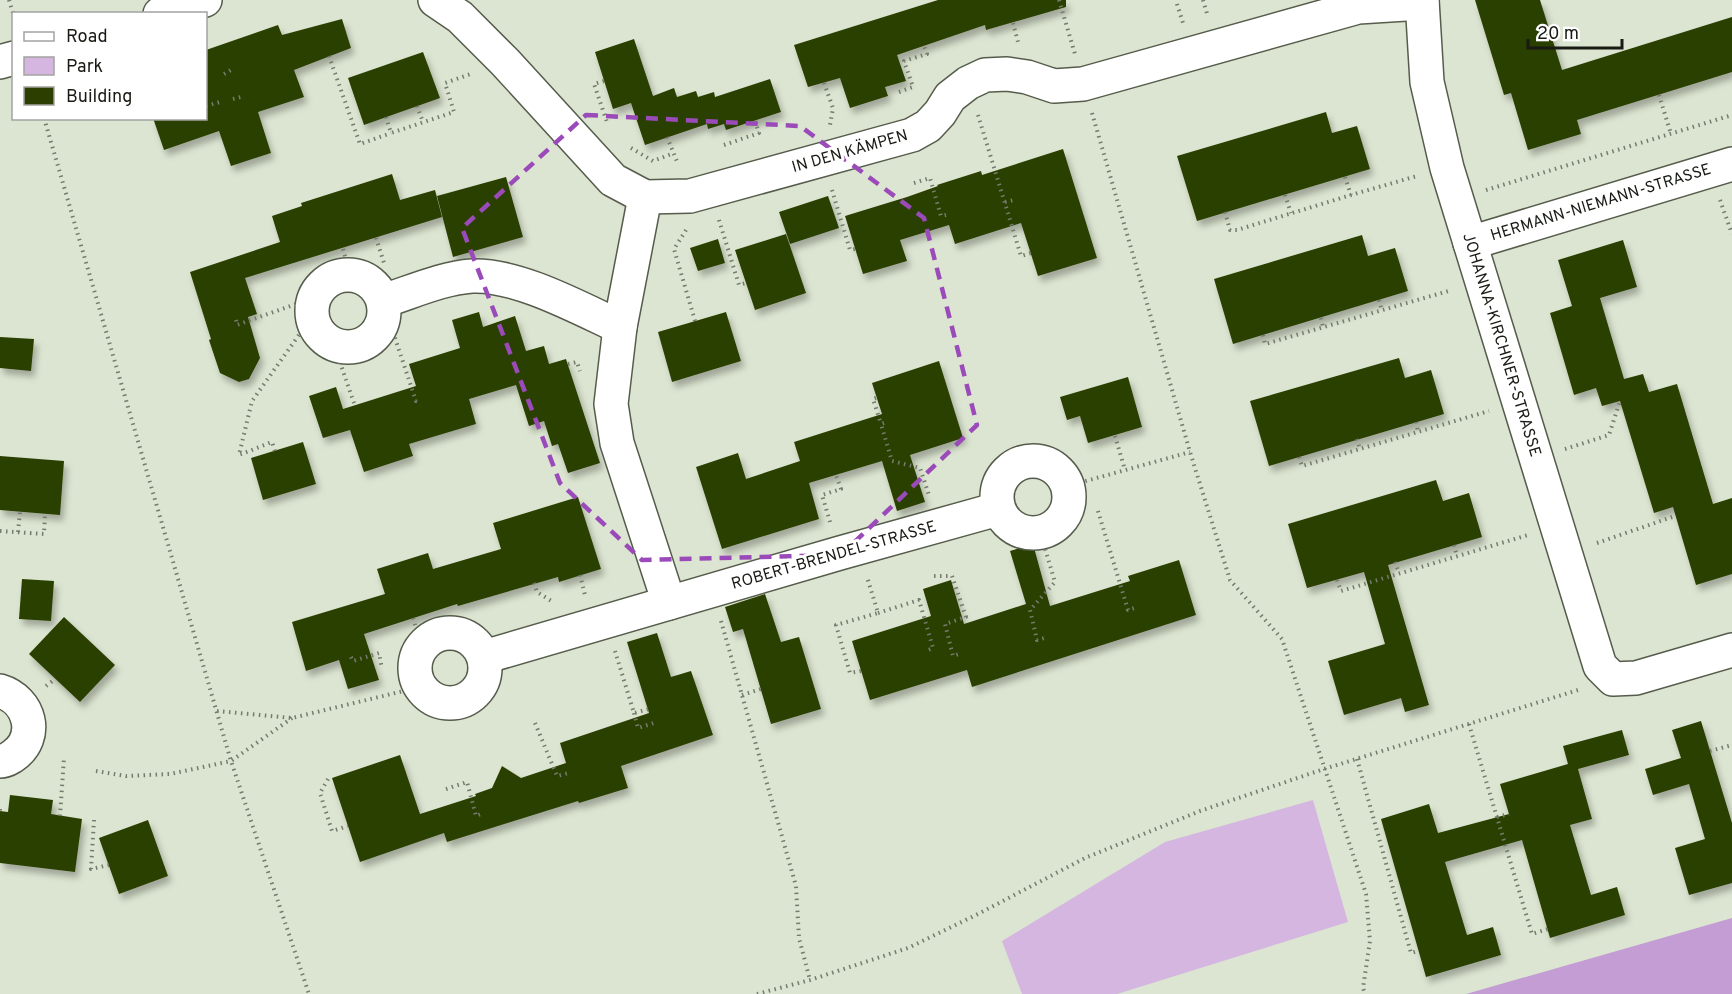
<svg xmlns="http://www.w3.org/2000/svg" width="1732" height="994" font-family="Overpass,sans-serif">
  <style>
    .green { fill: #d4b6e0 }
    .forest { fill: #c39dd3 }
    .building { fill: #2c3f00; filter: url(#shadow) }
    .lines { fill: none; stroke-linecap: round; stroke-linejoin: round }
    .minor-casing { stroke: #555c4b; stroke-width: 36 }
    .path { stroke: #757b6d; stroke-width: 4; stroke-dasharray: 1.5 4.5; stroke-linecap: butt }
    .minor { stroke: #fff; stroke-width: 33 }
    .marked { fill: none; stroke: #9b4aba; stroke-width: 4.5; stroke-dasharray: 12 8; stroke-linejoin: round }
    .labels { text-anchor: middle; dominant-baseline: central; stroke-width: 6; stroke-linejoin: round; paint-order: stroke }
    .street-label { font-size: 16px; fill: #181b14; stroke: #fff }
  </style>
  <defs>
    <filter id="shadow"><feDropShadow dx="3.5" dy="6" stdDeviation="3" flood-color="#0004"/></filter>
  </defs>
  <rect width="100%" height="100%" fill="#dce5d1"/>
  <polygon class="green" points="1313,800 1348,922 1117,994 1022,994 1002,941 1165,842"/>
  <polygon class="forest" points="1732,918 1732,994 1466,994"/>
  <g class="building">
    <polygon points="938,0 1066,0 1066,7 986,30 985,25 897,55 906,81 885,87 888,96 850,108 840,78 808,87 794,45"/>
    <polygon points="1475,0 1540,0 1562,70 1732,17 1732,72 1577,120 1581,134 1528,150 1511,93 1504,95"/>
    <polygon points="342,19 351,48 294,70 304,97 258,112 271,153 231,166 219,131 164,150 153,118 206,118 206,50 278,25 282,35"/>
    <polygon points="634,39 653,96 674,88 677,97 696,91 698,97 714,92 715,97 770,79 781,112 726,130 724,124 708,129 707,124 645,145 631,103 613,109 595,52"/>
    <polygon points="423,52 440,98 364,125 348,78"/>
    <polygon points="1326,112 1332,133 1357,126 1370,169 1197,221 1177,156"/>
    <polygon points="1063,149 1097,258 1038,276 1021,223 955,244 949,225 900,240 907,261 863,274 845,216 907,197 938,186 937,185 981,171 982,175"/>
    <polygon points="392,174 400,200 435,190 442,217 245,278 257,314 248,317 260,358 249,379 239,382 220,373 209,340 211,339 190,272 280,242 272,216 302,206 301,203"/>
    <polygon points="506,177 523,237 453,257 437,196"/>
    <polygon points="828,196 839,228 790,244 779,212"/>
    <polygon points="786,234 806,293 755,310 735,250"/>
    <polygon points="1362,235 1368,256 1395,248 1408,291 1233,344 1214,279"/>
    <polygon points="718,239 725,263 698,271 690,248"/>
    <polygon points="1623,240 1637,287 1600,298 1624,379 1643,374 1649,392 1677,384 1713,504 1732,498 1732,574 1696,585 1673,507 1654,513 1620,401 1602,406 1596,388 1574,395 1550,313 1572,306 1558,260"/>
    <polygon points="479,312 483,327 515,316 526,351 544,346 549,364 566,359 600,463 568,473 558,444 552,446 544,421 529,426 516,385 469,399 476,424 409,444 413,456 364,472 350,430 323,438 309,396 336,387 343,409 416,386 409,364 460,348 452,320"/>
    <polygon points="726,312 741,361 672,382 658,332"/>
    <polygon points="0,337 34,339 31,371 0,368"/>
    <polygon points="1399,358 1405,378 1431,370 1444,414 1269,466 1250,401"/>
    <polygon points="939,361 963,438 910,455 925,502 897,511 882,461 809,483 819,519 722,549 696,467 738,453 746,479 800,461 794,442 882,414 872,383"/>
    <polygon points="1128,377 1142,427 1088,443 1080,416 1067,420 1060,397"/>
    <polygon points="303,442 316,484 263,500 251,458"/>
    <polygon points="0,456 64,461 60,515 0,510"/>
    <polygon points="1436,480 1443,501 1469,493 1482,537 1388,565 1429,705 1405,712 1401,698 1344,715 1328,661 1385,644 1364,572 1307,588 1288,524"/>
    <polygon points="578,497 601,569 559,582 558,577 458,606 457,604 364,634 379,680 348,689 339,660 306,671 292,622 385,594 377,569 428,553 433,569 501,549 493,523"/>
    <polygon points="1033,544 1050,606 1130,581 1128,576 1179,560 1196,615 972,687 967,670 870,700 852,641 931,616 923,589 951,580 964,624 1026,604 1010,551"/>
    <polygon points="22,579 54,581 51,621 19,619"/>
    <polygon points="765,594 781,642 799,637 821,709 771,724 743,629 733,632 725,607"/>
    <polygon points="64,617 115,665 80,702 29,654"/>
    <polygon points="657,633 671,677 691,671 713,735 621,766 628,788 579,803 578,801 447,842 444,833 360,862 332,778 400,755 420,814 476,796 475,794 492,788 502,766 521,778 566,763 560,743 649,713 627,642"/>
    <polygon points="1701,721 1732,823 1732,883 1689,895 1675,848 1705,839 1689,784 1653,795 1645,769 1681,758 1672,730"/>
    <polygon points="1622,730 1629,755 1578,769 1592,819 1570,825 1591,895 1617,887 1625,915 1550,938 1522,840 1445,862 1467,935 1493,927 1501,955 1426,977 1381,819 1429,804 1438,833 1509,814 1500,784 1568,764 1563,746"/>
    <polygon points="10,795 53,800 51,814 82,819 75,872 0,863 0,811 8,812"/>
    <polygon points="148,820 168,876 119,894 99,838"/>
  </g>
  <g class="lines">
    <defs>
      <g id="minor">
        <polyline points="435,0 460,17 505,62 613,180 645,197 690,196 912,135 928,126 940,113 950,97 968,83 985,75 1007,74 1027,77 1054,86 1083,84 1358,7 1422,3"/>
        <polyline points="1422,0 1427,82 1447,168 1600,666 1613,679 1636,678 1732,650"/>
        <polyline points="160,14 205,0"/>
        <polyline points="0,62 14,58"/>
        <polyline points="645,197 620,327 611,404 617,443 669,603"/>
        <polyline points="1470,243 1732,164"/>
        <circle cx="348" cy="311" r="36"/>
        <path d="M383,301C412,292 442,278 472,276C517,274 579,308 620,327"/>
        <circle cx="1033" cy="497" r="36"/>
        <circle cx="450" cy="668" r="35"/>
        <polyline points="484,657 840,553 998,509"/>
        <path d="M0,691C30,700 40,737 13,756C8,759 6,761 0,761"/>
      </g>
    </defs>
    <use href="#minor" class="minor-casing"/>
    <g class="path">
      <polyline points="9,0 14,16"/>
      <polyline points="1059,0 1075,54"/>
      <polyline points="1203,0 1208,17"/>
      <polyline points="1177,4 1183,23"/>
      <polyline points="1013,23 1018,42"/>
      <polyline points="329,56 360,144 391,133"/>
      <polyline points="224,74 231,70"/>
      <polyline points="604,81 594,84 608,125"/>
      <polyline points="824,83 833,108 830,125"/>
      <polyline points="899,92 913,87 904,61 927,54 924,46"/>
      <polyline points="1659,95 1671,134"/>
      <polyline points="233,99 241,97"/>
      <polyline points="206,106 220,102"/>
      <polyline points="417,106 423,122"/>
      <polyline points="1092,113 1190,452 1230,580 1282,639 1366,894 1370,941 1363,988 1365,994"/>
      <polyline points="978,115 1021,256 1031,253"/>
      <polyline points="386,117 391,133 454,112 445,83 473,73"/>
      <polyline points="44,118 231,761 309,994"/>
      <polyline points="667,137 678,164"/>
      <polyline points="724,145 759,133 755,121"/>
      <polyline points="631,148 653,161 674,153"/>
      <polyline points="1345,177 1351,195"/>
      <polyline points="914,183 930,178 941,216 946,215"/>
      <polyline points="832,190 850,250 855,249"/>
      <polyline points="1486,190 1732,115"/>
      <polyline points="1285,195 1291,213"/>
      <polyline points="1720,200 1732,234"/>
      <polyline points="1005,202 1014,200"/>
      <polyline points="1225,212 1230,230 1237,230 1351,195 1417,176"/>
      <polyline points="719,220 739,285 746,283"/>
      <polyline points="686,230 674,249 695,321"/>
      <polyline points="376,238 385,266"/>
      <polyline points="343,249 350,274"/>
      <polyline points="1379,300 1382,311"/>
      <polyline points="1321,318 1323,327"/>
      <polyline points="236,320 237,325 313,298"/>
      <polyline points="393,332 416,401 420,400"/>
      <polyline points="1263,335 1265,344 1452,290"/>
      <polyline points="334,345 355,406"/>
      <polyline points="568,364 577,362 580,371"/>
      <polyline points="876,398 873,399 881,424"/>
      <polyline points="1416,422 1418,432"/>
      <polyline points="884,423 881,424 892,461 920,468 929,495"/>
      <polyline points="1115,436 1125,470"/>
      <polyline points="1357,439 1360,449"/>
      <polyline points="1565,449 1609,435 1620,401"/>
      <polyline points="275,451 272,442 239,455 252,401 311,318"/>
      <polyline points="1299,457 1302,466 1489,411"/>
      <polyline points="1068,486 1190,452"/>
      <polyline points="1098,511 1128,610 1138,607"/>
      <polyline points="830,522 822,495 841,489 836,475"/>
      <polyline points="0,531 44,534 45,514"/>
      <polyline points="18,532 20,512"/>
      <polyline points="1040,532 1055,582 1030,610 1037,640 1048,637"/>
      <polyline points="1597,543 1675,516"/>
      <polyline points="1454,545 1457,556"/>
      <polyline points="1395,562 1399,573"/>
      <polyline points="580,575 585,595"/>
      <polyline points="934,576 952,576 966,617 945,624 953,656 962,653"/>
      <polyline points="1337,580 1341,591 1528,535"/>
      <polyline points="534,583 537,592 553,602"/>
      <polyline points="878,613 919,600 933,648 926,651"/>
      <polyline points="413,618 422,647"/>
      <polyline points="721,621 796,886 799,938 810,980"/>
      <polyline points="615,651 634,713 649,709"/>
      <polyline points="351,657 353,661 379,653 382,669"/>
      <polyline points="861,671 850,673 836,625 878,613 867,577"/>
      <polyline points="46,686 55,679"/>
      <polyline points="742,695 761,689"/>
      <polyline points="217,711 292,718 420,687"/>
      <polyline points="634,713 638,728 654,723"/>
      <polyline points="535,723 557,776 569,773"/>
      <polyline points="1469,724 1532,934 1548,929"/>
      <polyline points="1710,751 1732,745"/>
      <polyline points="1357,759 1411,953 1418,951"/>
      <polyline points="96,771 126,776 170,774 231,761 292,718"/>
      <polyline points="328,779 320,793 332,831 348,826"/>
      <polyline points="446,789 467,782 476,816 481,814"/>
      <polyline points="0,809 0,811"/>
      <polyline points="60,816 64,758"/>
      <polyline points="1497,817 1509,814"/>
      <polyline points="94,820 91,869 109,865"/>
      <polyline points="757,994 810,980 908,948 978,914 1085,858 1200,811 1324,769 1578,690"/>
    </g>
    <use href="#minor" class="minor"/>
  </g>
  <path class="marked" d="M586,115L800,126L924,218L977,425L841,555L642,560L560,483L462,228Z"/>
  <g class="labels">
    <g class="street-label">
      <text transform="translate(850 152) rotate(-16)">IN DEN KÄMPEN</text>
      <text transform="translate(1601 203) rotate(-17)">HERMANN-NIEMANN-STRASSE</text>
      <text transform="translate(1501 345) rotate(73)">JOHANNA-KIRCHNER-STRASSE</text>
      <text transform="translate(834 556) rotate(-16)">ROBERT-BRENDEL-STRASSE</text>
    </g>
  </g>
  <rect x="12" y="12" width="195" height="108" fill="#ffffff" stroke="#a3a4a1" stroke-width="1.5"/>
  <rect x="24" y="32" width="30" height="9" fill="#ffffff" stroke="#a3a4a1" stroke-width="1.5"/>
  <text x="66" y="42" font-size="18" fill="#181b14">Road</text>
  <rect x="24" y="57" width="30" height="18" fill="#d4b6e0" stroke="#a3a4a1" stroke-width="1.5"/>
  <text x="66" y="72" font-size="18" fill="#181b14">Park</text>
  <rect x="24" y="87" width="30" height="18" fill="#2c3f00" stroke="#a3a4a1" stroke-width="1.5"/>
  <text x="66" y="102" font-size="18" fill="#181b14">Building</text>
  <path d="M1528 39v9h94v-9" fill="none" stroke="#181b14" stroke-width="3"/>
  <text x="1537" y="39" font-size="18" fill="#181b14" stroke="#ffffff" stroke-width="4.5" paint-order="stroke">20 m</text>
</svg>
